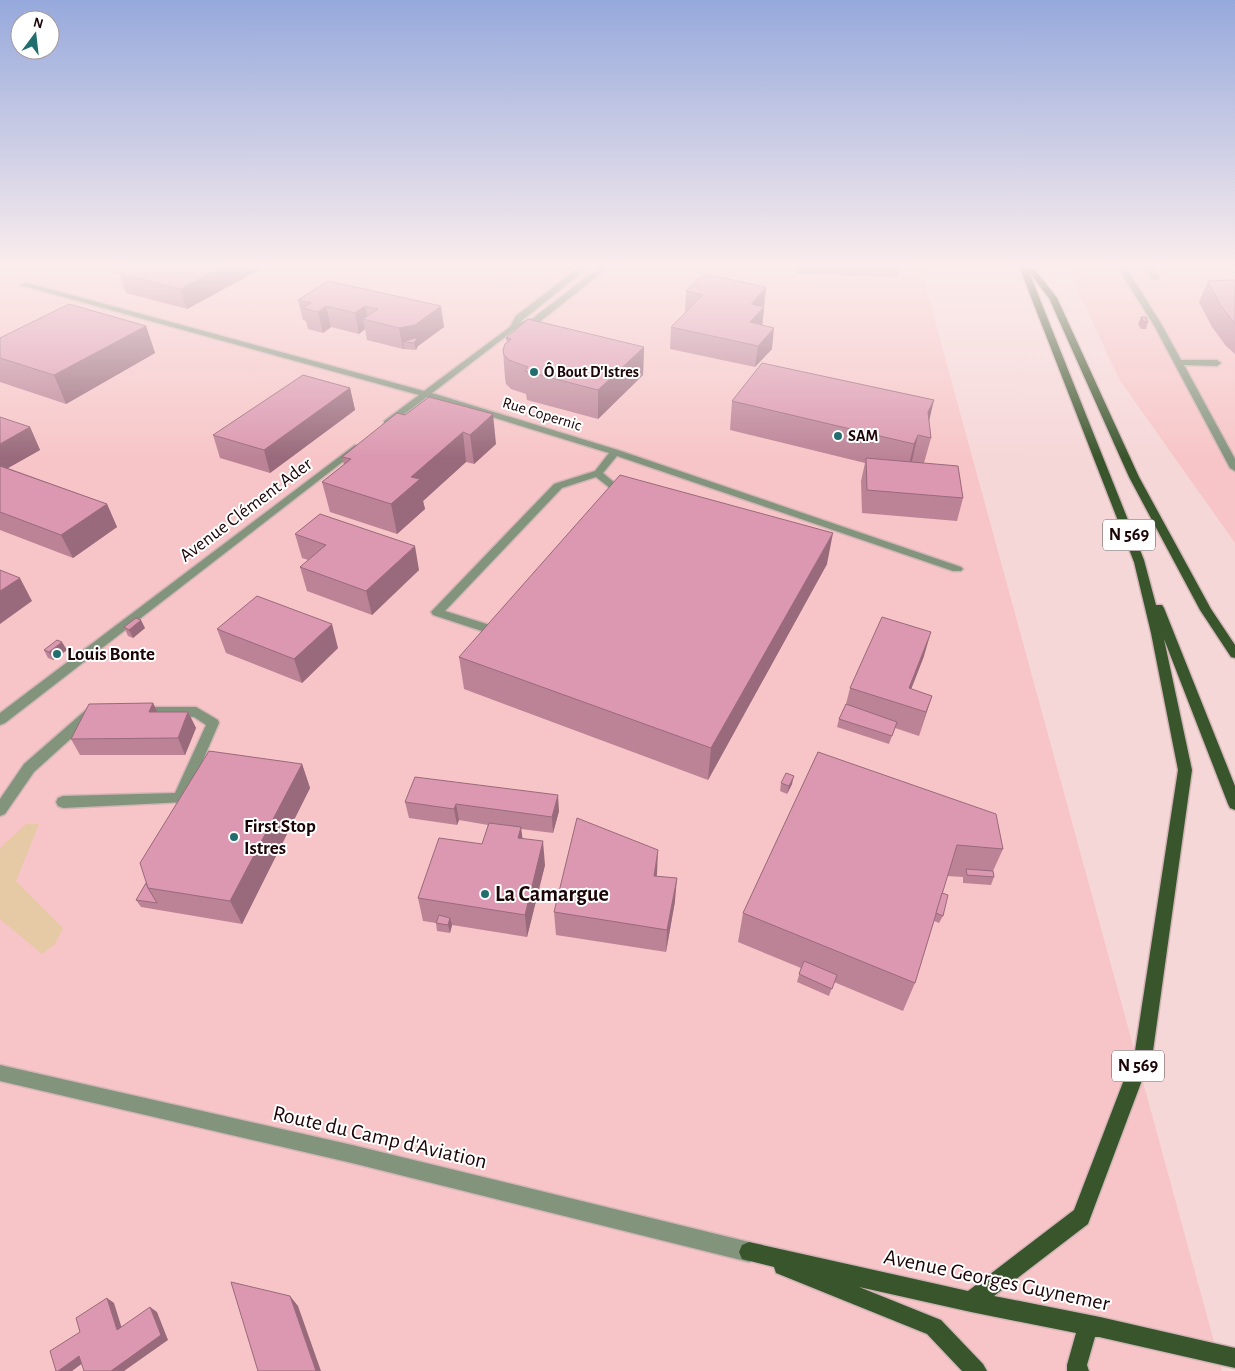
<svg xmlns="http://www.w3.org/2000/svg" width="1235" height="1371" font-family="'Alegreya Sans',sans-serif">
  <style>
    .built { fill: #f7c5c7 }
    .green { fill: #e5caa5 }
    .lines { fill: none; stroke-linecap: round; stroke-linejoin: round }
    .minor-casing { stroke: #d3b5b7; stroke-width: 3 }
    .major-casing { stroke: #d3b5b7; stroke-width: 3 }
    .minor { fill: #83947d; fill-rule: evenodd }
    .major { fill: #39552c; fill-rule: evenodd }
    .wall { fill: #bc8397 }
    .shaded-wall { fill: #996a7b }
    .building { fill: #db98b0; stroke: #996a7b }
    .poi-dot { fill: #226e6f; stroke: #fff; stroke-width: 2 }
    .labels { text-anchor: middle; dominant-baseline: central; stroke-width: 4; stroke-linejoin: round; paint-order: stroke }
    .far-poi-label { font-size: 16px; font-weight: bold; fill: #1c0507; stroke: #fff; text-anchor: start }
    .far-street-label { font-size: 16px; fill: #1c0507; stroke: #fff }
    .shield { fill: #fff; stroke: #605051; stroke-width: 1 }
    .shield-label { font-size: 18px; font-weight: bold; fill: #1c0507 }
    .street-label { font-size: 19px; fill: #1c0507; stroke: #fff }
    .poi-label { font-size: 19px; font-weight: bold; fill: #1c0507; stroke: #fff; text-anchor: start }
    .near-poi-label { font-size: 22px; font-weight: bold; fill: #1c0507; stroke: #fff; text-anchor: start }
    .near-street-label { font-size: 22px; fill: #1c0507; stroke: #fff }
  </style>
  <rect width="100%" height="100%" fill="#f6d7d8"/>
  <g class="built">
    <polygon points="0,266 920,266 1222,1371 0,1371"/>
    <polygon points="1066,266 1235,266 1235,543 1119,379"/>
  </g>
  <polygon class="green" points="26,824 39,824 16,881 63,928 55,944 42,954 0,919 0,848"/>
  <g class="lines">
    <defs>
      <g id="minor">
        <polygon points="581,266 590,266 520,322 532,319 601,266 610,266 538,323 518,327 432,393 618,450 961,567 963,569 961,571 953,571 617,456 603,473 622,489 614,499 606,499 605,497 611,489 596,477 562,488 445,611 493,626 499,622 503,623 505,626 499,634 491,634 433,615 431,612 554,484 595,471 609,453 427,397 390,425 384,425 384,421 419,395 20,285 27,283 424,391 510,327 516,316"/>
        <polygon points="1117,266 1125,266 1163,327 1181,360 1217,360 1221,363 1217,366 1184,365 1235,459 1235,471 1230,468 1155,327"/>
        <polygon points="1144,266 1152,266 1159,277 1158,279 1152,279"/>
        <polygon points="355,445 360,448 358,450 5,723 0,725 0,713"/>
        <polygon points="92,707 97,709 98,712 97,715 34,772 5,814 0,816 0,799 24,764 87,709"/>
        <polygon points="141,707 196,707 218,720 219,723 185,802 63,808 58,806 56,802 58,798 63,796 175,793 206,725 194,717 136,715 135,712 136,709"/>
        <polygon points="0,1065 352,1145 749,1242 756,1245 759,1252 756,1259 749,1262 352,1163 0,1081"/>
      </g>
      <polygon id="major" points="1019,266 1032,266 1057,298 1139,477 1211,609 1235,645 1235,658 1231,657 1200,610 1129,477 1049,298 1029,272 1144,560 1156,605 1162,605 1164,608 1235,786 1235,810 1230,808 1228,804 1164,639 1192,770 1153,1051 1088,1224 994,1296 1100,1317 1235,1348 1235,1368 1099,1337 1095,1337 1087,1365 1089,1371 1067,1371 1067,1365 1076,1333 971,1312 859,1287 941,1320 983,1364 987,1371 962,1371 927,1334 776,1273 774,1267 742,1259 739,1252 742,1245 749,1242 968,1291 1074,1210 1135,1051 1178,770 1151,633 1134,562"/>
    </defs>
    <use href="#minor" class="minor-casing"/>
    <use href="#major" class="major-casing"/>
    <use href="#minor" class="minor"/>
    <use href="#major" class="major"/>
  </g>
  <g class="wall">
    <polygon points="133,266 266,266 187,309 126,293 119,273"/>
    <polygon points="795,266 900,266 898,277 798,274 797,266"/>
    <polygon points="1235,280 1235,354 1226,346 1212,327 1199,302 1208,281"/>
    <polygon points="328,281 444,327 418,346 416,350 403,349 367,340 365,329 359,334 331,327 323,333 308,329 306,321 303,320 298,300"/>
    <polygon points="766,287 762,325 772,349 755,367 670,349 671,327 686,312 685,312 686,291"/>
    <polygon points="1141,317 1148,322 1146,329 1141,329 1138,324"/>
    <polygon points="146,326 155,353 66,404 0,382 0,338"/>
    <polygon points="506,338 644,347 643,375 598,419 527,400 526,394 511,389 506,384 505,378 503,350 507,343"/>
    <polygon points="350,388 355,410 270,473 220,458 213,435"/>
    <polygon points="429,397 496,444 474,464 466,462 423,501 425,509 397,534 330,512 322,482 344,465 342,457 405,415"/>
    <polygon points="732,401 929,421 931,438 924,463 963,498 957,521 862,513 861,481 865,463 730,430"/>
    <polygon points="0,417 30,427 40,450 8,468 107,504 117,527 73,558 0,530"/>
    <polygon points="295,534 419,570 372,615 307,591 300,567 308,560 302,558"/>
    <polygon points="827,564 708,780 464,689 459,657"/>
    <polygon points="124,627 145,628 133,638 128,636"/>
    <polygon points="217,629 338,648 302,683 226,653"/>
    <polygon points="44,650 67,650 53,660 48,658"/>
    <polygon points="924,656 911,689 932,696 919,736 895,728 889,744 837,727 839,719 846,704 850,688"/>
    <polygon points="153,703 157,712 188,712 196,728 185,755 80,755 71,739"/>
    <polygon points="818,752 1003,849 993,871 994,877 991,885 963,883 963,877 947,876 942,893 943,916 939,923 934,921 915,983 903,1011 834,982 829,996 797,982 801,968 738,942 743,913"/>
    <polygon points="302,764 310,788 242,924 141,907 136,900 146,883"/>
    <polygon points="415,777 559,811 553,833 521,829 522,839 545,865 527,937 452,925 450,933 437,931 436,923 423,921 418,898 482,844 488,825 459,820 457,825 409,818 405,802"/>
    <polygon points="781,783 792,784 787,794 780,791"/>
    <polygon points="657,876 675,901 666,952 556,935 554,912"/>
  </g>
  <g class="shaded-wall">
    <polygon points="224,266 266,266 187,309 180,289"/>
    <polygon points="766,287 762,328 748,343 751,304"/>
    <polygon points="326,306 331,327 323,333 318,312"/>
    <polygon points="365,306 368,320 363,319 365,329 359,334 355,313"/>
    <polygon points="441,306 444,327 418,346 416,350 414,343 403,342 404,349 403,349 399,328"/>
    <polygon points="146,326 155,353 66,404 54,375"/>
    <polygon points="774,328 772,349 755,367 758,346"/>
    <polygon points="644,347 643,375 598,419 598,390"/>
    <polygon points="350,388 355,410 270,473 264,450"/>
    <polygon points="934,400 927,430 928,412"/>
    <polygon points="493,414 496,444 474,464 470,435"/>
    <polygon points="30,427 40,450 1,472 0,469 0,444"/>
    <polygon points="463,432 466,462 423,501 425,509 397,534 391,504 411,477"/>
    <polygon points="918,435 911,465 907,474 914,444"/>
    <polygon points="107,504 117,527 73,558 61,535"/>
    <polygon points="833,533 827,564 708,780 711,748"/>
    <polygon points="415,546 419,570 372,615 366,591"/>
    <polygon points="20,578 32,601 0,624 0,591"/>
    <polygon points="141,620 145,628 133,638 129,630"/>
    <polygon points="332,624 338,648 302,683 294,659"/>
    <polygon points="931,632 924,656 905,705 909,688"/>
    <polygon points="62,642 67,650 53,660 49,652"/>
    <polygon points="932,696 924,720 919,736 926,712"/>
    <polygon points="153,703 161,720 149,712"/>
    <polygon points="188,712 196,728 185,755 178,738"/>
    <polygon points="302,764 310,788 242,924 230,901"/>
    <polygon points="794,776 792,784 787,794 789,786"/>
    <polygon points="558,795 559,811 553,833 552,817"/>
    <polygon points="456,804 459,820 457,825 454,809"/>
    <polygon points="521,827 524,850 518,838"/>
    <polygon points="543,841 545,865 527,937 525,915"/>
    <polygon points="658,850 657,874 653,899 654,876"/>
    <polygon points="677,878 675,901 666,952 667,930"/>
    <polygon points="450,918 452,925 450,933 448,925"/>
    <polygon points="290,1296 298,1306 321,1371 316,1371"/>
    <polygon points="107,1298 114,1303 124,1335 117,1330"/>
    <polygon points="150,1307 157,1312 168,1340 124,1371 111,1371"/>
    <polygon points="79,1356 87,1360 72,1371 58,1371"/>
  </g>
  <g class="building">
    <polygon points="133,266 224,266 180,289 119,273"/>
    <polygon points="704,274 766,287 751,304 764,307 750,322 774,328 758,346 671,327 703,295 686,291"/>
    <polygon points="1235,280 1235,324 1221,306 1208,281"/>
    <polygon points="328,281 441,306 415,325 399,328 363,319 378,309 365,306 355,313 326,306 318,312 303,308 311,303 298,300"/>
    <polygon points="69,304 146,326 54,375 0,358 0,338"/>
    <polygon points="1141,317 1146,317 1148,322 1143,322"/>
    <polygon points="528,319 644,347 598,390 525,371 528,367 509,360 504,355 503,350 505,344 511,339 506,338"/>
    <polygon points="415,338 417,339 414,343 403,342"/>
    <polygon points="762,363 934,400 928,412 931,438 918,435 914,444 732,401"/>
    <polygon points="303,375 350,388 264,450 213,435"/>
    <polygon points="429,397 493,414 470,435 463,432 411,477 420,479 391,504 322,482 351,459 342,457 397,413 405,415"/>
    <polygon points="0,417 30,427 0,444"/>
    <polygon points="866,458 958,466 963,498 867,490"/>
    <polygon points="0,466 107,504 61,535 0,512"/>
    <polygon points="620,475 833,533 711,748 459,657"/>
    <polygon points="320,514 415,546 366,591 300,567 326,545 295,534"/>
    <polygon points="0,570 20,578 0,591"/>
    <polygon points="257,596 332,624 294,659 217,629"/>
    <polygon points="882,617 931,632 909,688 932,696 926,712 850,688"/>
    <polygon points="136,618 141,620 129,630 124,627"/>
    <polygon points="57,640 62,642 49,652 44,650"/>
    <polygon points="153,703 149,712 188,712 178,738 71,739 89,704"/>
    <polygon points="846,704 897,722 892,736 839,719"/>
    <polygon points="209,751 302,764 230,901 148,888 140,863"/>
    <polygon points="818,752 996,814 1003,849 957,845 915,983 743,913"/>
    <polygon points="786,773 794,776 789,786 781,783"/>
    <polygon points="415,777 558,795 552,817 456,804 454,809 405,802"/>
    <polygon points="577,818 658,850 654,876 677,878 667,930 554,912"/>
    <polygon points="489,823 521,827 518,838 543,841 525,915 418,898 439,838 482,844"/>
    <polygon points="966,869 993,871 994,877 967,875"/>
    <polygon points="146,883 148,888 157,903 136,900"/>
    <polygon points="942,893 948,895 943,916 936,913"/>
    <polygon points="439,915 450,918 448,925 436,923"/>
    <polygon points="804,961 837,975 832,989 799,974"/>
    <polygon points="231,1282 290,1296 316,1371 258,1371"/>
    <polygon points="107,1298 117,1330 150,1307 161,1335 111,1371 84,1371 79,1356 58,1371 56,1371 50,1351 80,1332 76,1318"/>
  </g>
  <linearGradient id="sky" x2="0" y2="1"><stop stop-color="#96a9dc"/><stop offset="0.58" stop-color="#fbeded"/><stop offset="1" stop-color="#fbeded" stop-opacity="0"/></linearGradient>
  <rect width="1235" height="458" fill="url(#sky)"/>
  <g class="poi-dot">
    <circle cx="534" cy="372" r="5"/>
    <circle cx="838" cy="436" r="5"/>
    <circle cx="57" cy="654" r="5"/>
    <circle cx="234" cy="837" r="5"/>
    <circle cx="485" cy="894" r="5"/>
  </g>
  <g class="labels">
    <g class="far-poi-label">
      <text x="544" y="372">Ô Bout D'Istres</text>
      <text x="848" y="436">SAM</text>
    </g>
    <g class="far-street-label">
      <text transform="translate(542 414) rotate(17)">Rue Copernic</text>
    </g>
    <g class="shield">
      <rect x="1103" y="519.5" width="52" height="31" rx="4"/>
      <rect x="1112" y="1050.5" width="52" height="31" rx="4"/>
    </g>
    <g class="shield-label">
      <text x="1129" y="535">N 569</text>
      <text x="1138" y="1066">N 569</text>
    </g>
    <g class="street-label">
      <text transform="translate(246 510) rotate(-37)">Avenue Clément Ader</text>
    </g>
    <g class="poi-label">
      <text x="67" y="654">Louis Bonte</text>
      <text x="244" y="826">First Stop<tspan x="244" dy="22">Istres</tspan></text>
    </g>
    <g class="near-poi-label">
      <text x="495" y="894">La Camargue</text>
    </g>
    <g class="near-street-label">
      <text transform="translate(380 1137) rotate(13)">Route du Camp d'Aviation</text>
      <text transform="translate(997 1280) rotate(12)">Avenue Georges Guynemer</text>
    </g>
  </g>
  <g transform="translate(35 35) rotate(15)"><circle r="24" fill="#ffffff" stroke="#a49b9c"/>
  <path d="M0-4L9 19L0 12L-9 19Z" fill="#226e6f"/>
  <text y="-8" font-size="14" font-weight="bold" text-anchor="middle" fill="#1c0507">N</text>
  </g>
</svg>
